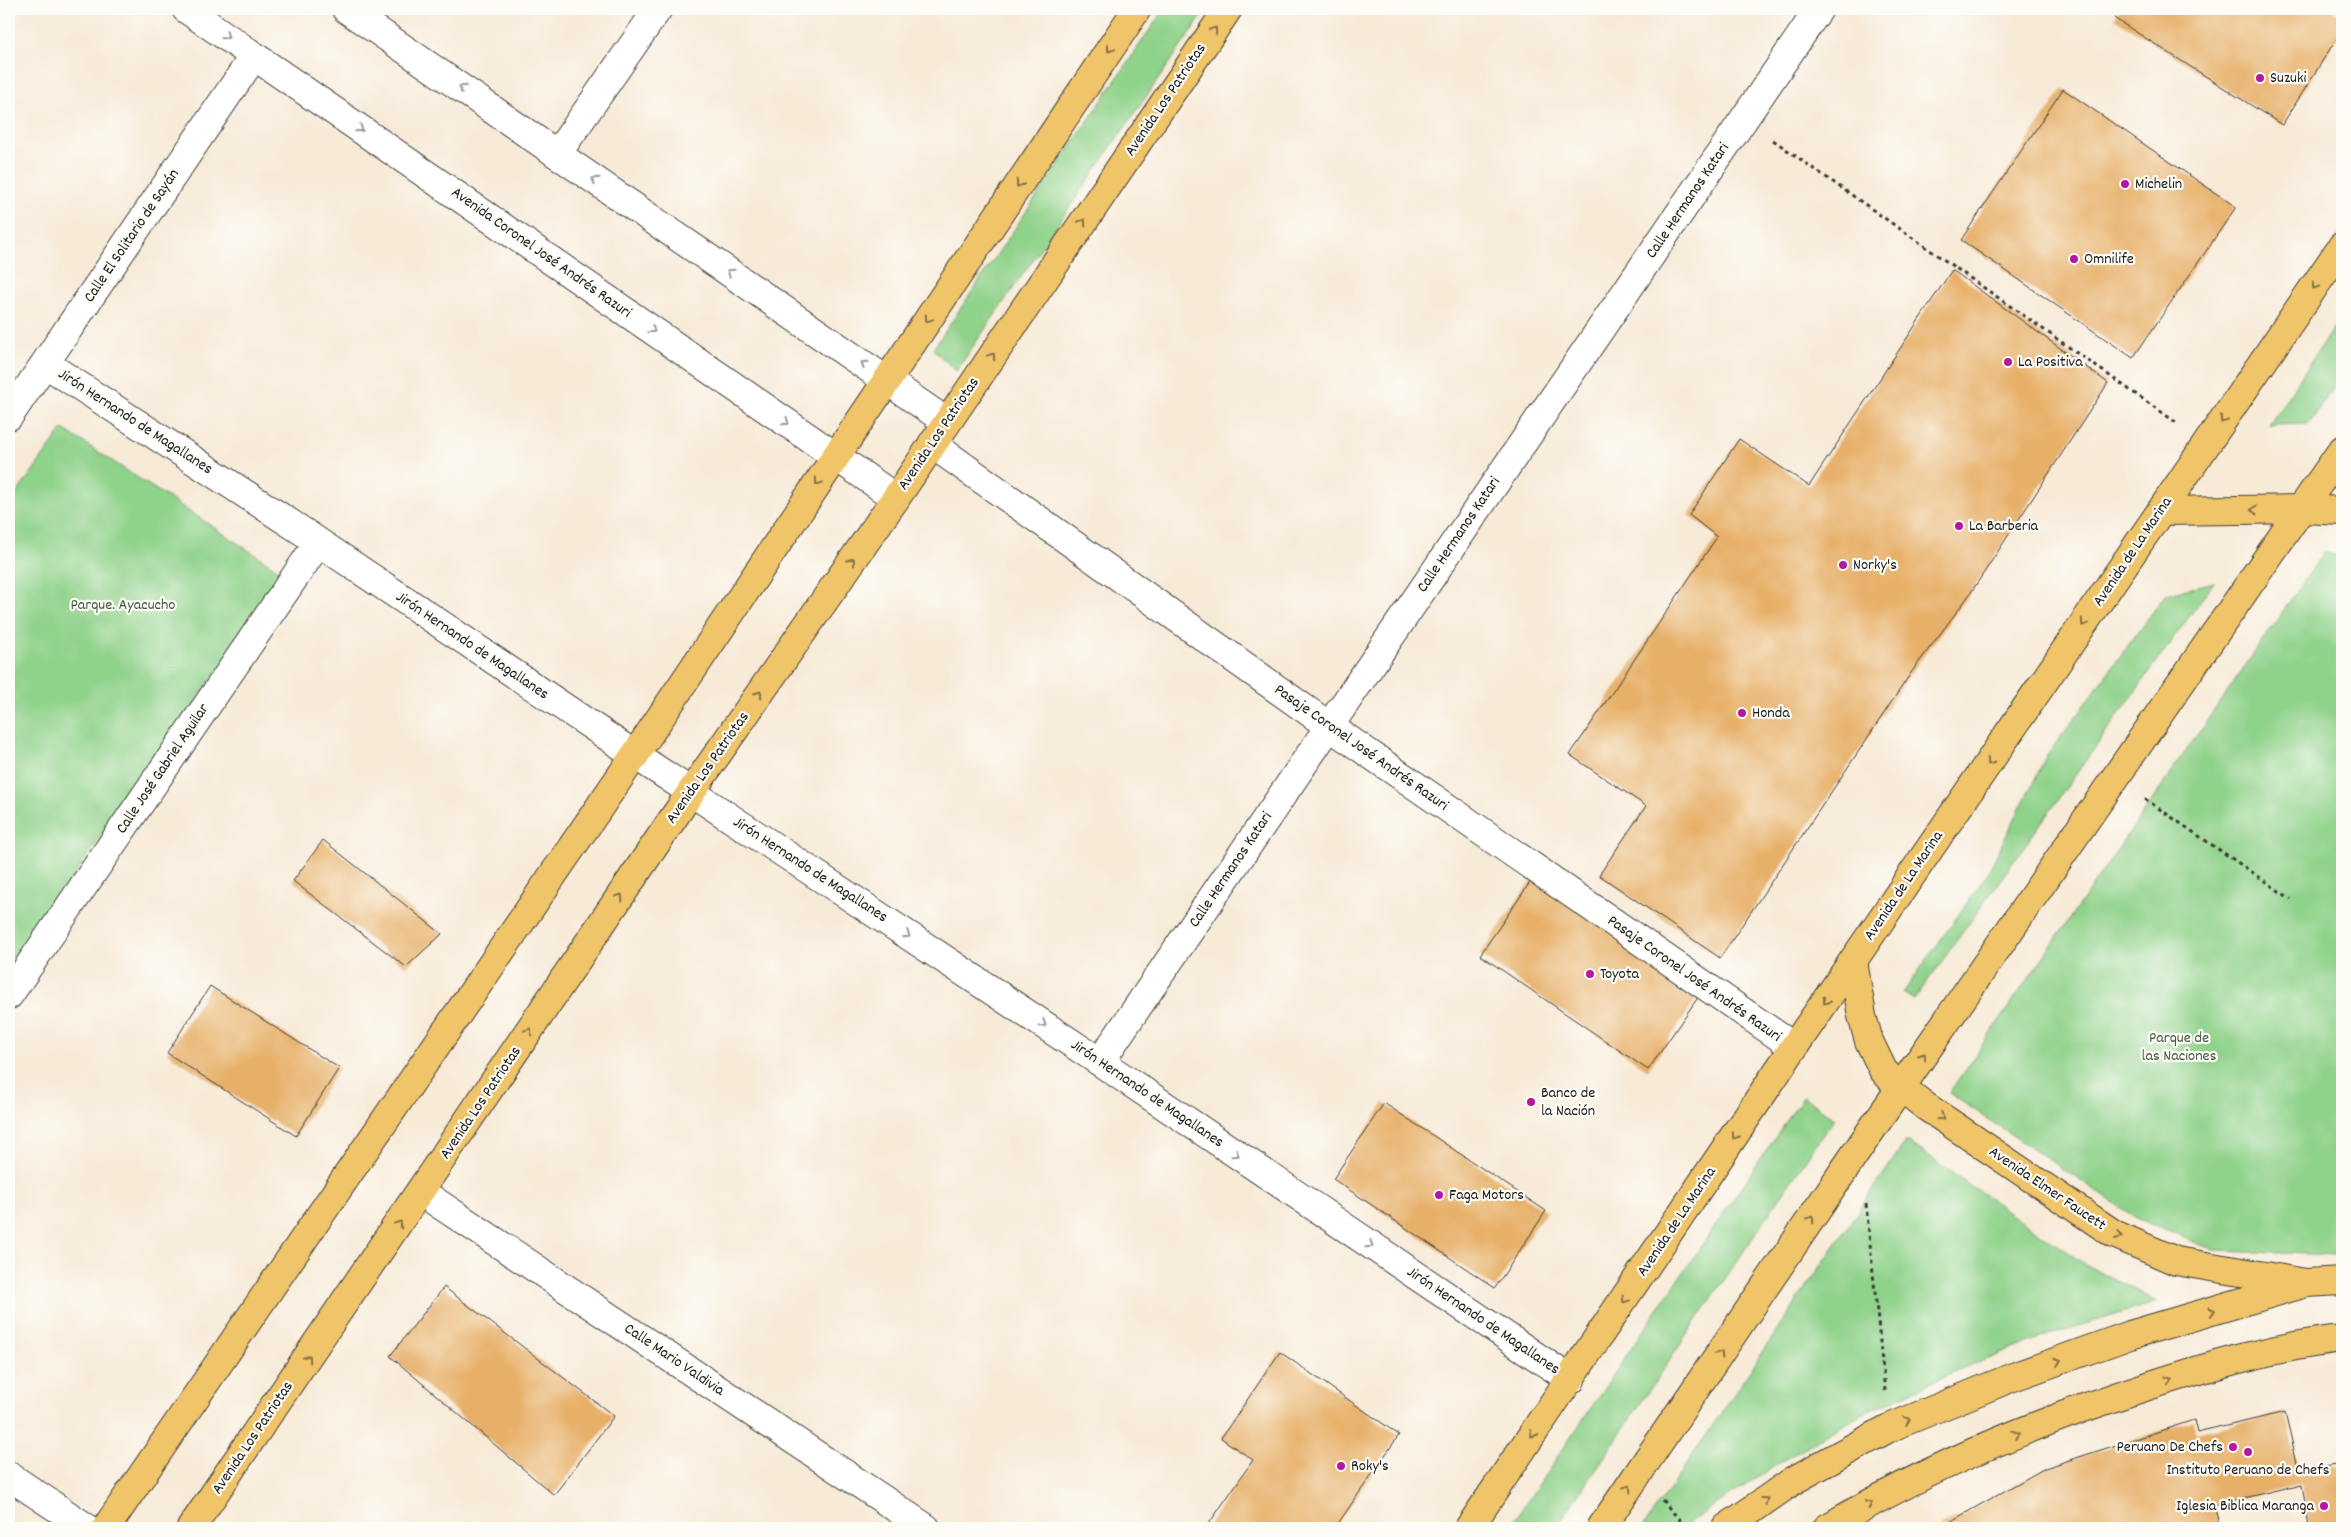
<svg xmlns="http://www.w3.org/2000/svg" width="2351" height="1537" font-family="Dekko,sans-serif">
  <style>
    .green { fill: #8fd28a; stroke: #567753 }
    .building { fill: #e7b069 }
    .lines { fill: none; stroke-linecap: round; stroke-linejoin: round }
    .minor-casing { stroke: #3d3b38; stroke-width: 30 }
    .major-casing { stroke: #3d3b38; stroke-width: 30 }
    .path { stroke: #3d3b38; stroke-width: 3; stroke-dasharray: 4 4; stroke-linecap: butt }
    .minor { stroke: #fff; stroke-width: 28 }
    .major { stroke: #f0c469; stroke-width: 28 }
    .oneway { stroke: #867042 }
    .oneway2 { stroke: #999 }
    .poi-dot { fill: #b5179e; stroke: #fdfcf7; stroke-width: 2 }
    .labels { text-anchor: middle; dominant-baseline: central; stroke-width: 4.5; stroke-linejoin: round; paint-order: stroke }
    .poi-label { font-size: 16px; fill: #1c1c1c; stroke: #fdfcf7; text-anchor: start }
    .street-label { font-size: 16px; fill: #1c1c1c; stroke: #fdfcf7 }
    .park-label { font-size: 16px; fill: #445c42; stroke: #fdfcf7 }
  </style>
  <rect width="100%" height="100%" fill="#fdfcf7"/>
  <filter id="ink" filterUnits="userSpaceOnUse"><feTurbulence type="fractalNoise" baseFrequency=".02" numOctaves="2"/><feDisplacementMap in="SourceGraphic" scale="10" xChannelSelector="R" yChannelSelector="G"/><feConvolveMatrix kernelMatrix="1 2 1 2 8 2 1 2 1" color-interpolation-filters="sRGB"/></filter>
  <filter id="wash" filterUnits="userSpaceOnUse"><feTurbulence type="fractalNoise" baseFrequency=".0096" numOctaves="4" result="noise"/><feDisplacementMap in="SourceGraphic" scale="20" xChannelSelector="R" yChannelSelector="G"/><feGaussianBlur stdDeviation="1.12" result="paint"/><feColorMatrix in="noise" values="0 0 0 0 0 0 0 0 0 0 0 0 0 0 0 0 0 1.4 0 .05"/><feComposite in="paint" operator="in"/></filter>
  <g filter="url(#wash)">
    <rect width="100%" height="100%" fill="#f7ead7"/>
    <g class="green">
      <polygon points="1164,9 1207,9 956,371 933,349"/>
      <polygon points="2342,315 2342,375 2309,424 2269,425"/>
      <polygon points="63,429 285,574 9,968 9,504"/>
      <polygon points="2324,552 2342,557 2342,1255 2216,1251 2138,1219 1949,1093"/>
      <polygon points="2214,582 1914,1000 1903,993 1986,876 2046,757 2166,594"/>
      <polygon points="1803,1097 1834,1118 1556,1528 1509,1528"/>
      <polygon points="1906,1141 2086,1265 2158,1302 2053,1334 1958,1370 1860,1415 1785,1459 1681,1528 1643,1528"/>
    </g>
    <g id="blocks">
      <g class="building">
        <polygon points="2120,9 2332,9 2342,16 2342,30 2282,125 2114,18"/>
        <polygon points="2063,89 2236,207 2133,358 1961,240"/>
        <polygon points="1952,270 2108,383 1970,594 1913,670 1720,958 1599,875 1646,806 1570,755 1717,537 1689,515 1739,439 1809,486"/>
        <polygon points="323,840 442,934 406,967 293,881"/>
        <polygon points="1533,878 1701,993 1648,1070 1480,955"/>
        <polygon points="210,986 339,1068 296,1136 167,1053"/>
        <polygon points="1384,1103 1546,1211 1495,1288 1333,1179"/>
        <polygon points="444,1287 614,1416 554,1495 390,1356"/>
        <polygon points="1280,1352 1399,1435 1335,1528 1206,1528 1253,1460 1221,1438"/>
        <polygon points="2285,1412 2299,1471 2342,1464 2342,1528 2309,1528 2302,1484 2214,1505 2220,1528 1939,1528 2045,1468 2194,1420 2197,1433"/>
      </g>
    </g>
  </g>
  <g filter="url(#ink)">
    <use href="#blocks" fill-opacity="0" stroke="#3d3b38" stroke-width="1"/>
    <g class="lines">
      <defs>
        <g id="minor">
          <polyline points="186,9 896,498"/>
          <polyline points="346,9 947,422"/>
          <polyline points="557,154 658,9"/>
          <polyline points="46,364 302,531 635,755 1100,1062 1571,1380"/>
          <polyline points="9,416 254,56"/>
          <polyline points="932,444 1329,726 1794,1047"/>
          <polyline points="9,995 318,543"/>
          <polyline points="1100,1062 1819,9"/>
          <polyline points="421,1192 926,1528"/>
          <polyline points="9,1476 87,1528"/>
        </g>
        <g id="major">
          <polyline points="2161,511 2303,509 2342,511"/>
          <polyline points="1853,961 1862,1016 1869,1041 1883,1070 1892,1080 1925,1106 2114,1234 2176,1261 2306,1283 2342,1281"/>
          <polyline points="106,1528 635,755 1137,9"/>
          <polyline points="191,1528 691,792 896,498 1228,9"/>
          <polyline points="1469,1528 1794,1047 2342,246"/>
          <polyline points="1601,1528 1872,1129 2342,450"/>
          <polyline points="1726,1528 1794,1480 1889,1428 2013,1377 2130,1335 2306,1283"/>
          <path d="M1827,1528C1928,1467 2039,1421 2151,1385C2213,1365 2278,1346 2342,1339"/>
        </g>
      </defs>
      <use href="#minor" class="minor-casing"/>
      <use href="#major" class="major-casing"/>
      <g class="path">
        <polyline points="1773,140 2177,423"/>
        <polyline points="2145,799 2291,899"/>
        <polyline points="1866,1204 1885,1391"/>
        <polyline points="1662,1500 1687,1528"/>
      </g>
      <use href="#minor" class="minor"/>
      <use href="#major" class="major"/>
    </g>
    <defs><path id="oneway-chevron" d="M-2-3.5L2.5 0L-2 3.5" fill="none" stroke-width="1.6" stroke-linecap="round" stroke-linejoin="round" transform="scale(1.25)"/></defs>
    <g class="oneway">
      <use href="#oneway-chevron" transform="translate(1214 30) rotate(-56)"/>
      <use href="#oneway-chevron" transform="translate(1110 49) rotate(124)"/>
      <use href="#oneway-chevron" transform="translate(1019 184) rotate(124)"/>
      <use href="#oneway-chevron" transform="translate(1083 222) rotate(-56)"/>
      <use href="#oneway-chevron" transform="translate(2315 286) rotate(124)"/>
      <use href="#oneway-chevron" transform="translate(928 319) rotate(124)"/>
      <use href="#oneway-chevron" transform="translate(992 356) rotate(-56)"/>
      <use href="#oneway-chevron" transform="translate(2223 420) rotate(124)"/>
      <use href="#oneway-chevron" transform="translate(818 482) rotate(124)"/>
      <use href="#oneway-chevron" transform="translate(2254 510) rotate(179)"/>
      <use href="#oneway-chevron" transform="translate(852 561) rotate(-55)"/>
      <use href="#oneway-chevron" transform="translate(2084 623) rotate(124)"/>
      <use href="#oneway-chevron" transform="translate(759 694) rotate(-55)"/>
      <use href="#oneway-chevron" transform="translate(1990 762) rotate(124)"/>
      <use href="#oneway-chevron" transform="translate(620 897) rotate(-56)"/>
      <use href="#oneway-chevron" transform="translate(1826 1001) rotate(125)"/>
      <use href="#oneway-chevron" transform="translate(529 1031) rotate(-56)"/>
      <use href="#oneway-chevron" transform="translate(1923 1056) rotate(-55)"/>
      <use href="#oneway-chevron" transform="translate(1941 1117) rotate(35)"/>
      <use href="#oneway-chevron" transform="translate(1735 1136) rotate(124)"/>
      <use href="#oneway-chevron" transform="translate(1811 1219) rotate(-56)"/>
      <use href="#oneway-chevron" transform="translate(399 1224) rotate(-56)"/>
      <use href="#oneway-chevron" transform="translate(2119 1236) rotate(25)"/>
      <use href="#oneway-chevron" transform="translate(1625 1300) rotate(124)"/>
      <use href="#oneway-chevron" transform="translate(2212 1311) rotate(-16)"/>
      <use href="#oneway-chevron" transform="translate(1720 1354) rotate(-56)"/>
      <use href="#oneway-chevron" transform="translate(308 1358) rotate(-56)"/>
      <use href="#oneway-chevron" transform="translate(2058 1361) rotate(-20)"/>
      <use href="#oneway-chevron" transform="translate(2169 1380) rotate(-18)"/>
      <use href="#oneway-chevron" transform="translate(1907 1420) rotate(-22)"/>
      <use href="#oneway-chevron" transform="translate(1533 1434) rotate(125)"/>
      <use href="#oneway-chevron" transform="translate(2016 1434) rotate(-21)"/>
      <use href="#oneway-chevron" transform="translate(1628 1488) rotate(-56)"/>
      <use href="#oneway-chevron" transform="translate(1765 1500) rotate(-36)"/>
      <use href="#oneway-chevron" transform="translate(1869 1504) rotate(-27)"/>
    </g>
    <g class="oneway2">
      <use href="#oneway-chevron" transform="translate(226 36) rotate(35)"/>
      <use href="#oneway-chevron" transform="translate(462 88) rotate(-145)"/>
      <use href="#oneway-chevron" transform="translate(360 129) rotate(35)"/>
      <use href="#oneway-chevron" transform="translate(595 180) rotate(-146)"/>
      <use href="#oneway-chevron" transform="translate(730 272) rotate(-146)"/>
      <use href="#oneway-chevron" transform="translate(652 330) rotate(35)"/>
      <use href="#oneway-chevron" transform="translate(864 364) rotate(-145)"/>
      <use href="#oneway-chevron" transform="translate(786 422) rotate(35)"/>
      <use href="#oneway-chevron" transform="translate(907 935) rotate(33)"/>
      <use href="#oneway-chevron" transform="translate(1043 1024) rotate(33)"/>
      <use href="#oneway-chevron" transform="translate(1236 1154) rotate(34)"/>
      <use href="#oneway-chevron" transform="translate(1370 1245) rotate(34)"/>
    </g>
  </g>
  <g class="poi-dot">
    <circle cx="2260" cy="78" r="5"/>
    <circle cx="2125" cy="184" r="5"/>
    <circle cx="2074" cy="259" r="5"/>
    <circle cx="2008" cy="362" r="5"/>
    <circle cx="1959" cy="526" r="5"/>
    <circle cx="1843" cy="565" r="5"/>
    <circle cx="1742" cy="713" r="5"/>
    <circle cx="1590" cy="974" r="5"/>
    <circle cx="1531" cy="1102" r="5"/>
    <circle cx="1439" cy="1195" r="5"/>
    <circle cx="2233" cy="1447" r="5"/>
    <circle cx="2248" cy="1452" r="5"/>
    <circle cx="1341" cy="1466" r="5"/>
    <circle cx="2324" cy="1506" r="5"/>
  </g>
  <g class="labels">
    <g class="poi-label">
      <text x="2270" y="78">Suzuki</text>
      <text x="2135" y="184">Michelin</text>
      <text x="2084" y="259">Omnilife</text>
      <text x="2018" y="362">La Positiva</text>
      <text x="1969" y="526">La Barberia</text>
      <text x="1853" y="565">Norky's</text>
      <text x="1752" y="713">Honda</text>
      <text x="1600" y="974">Toyota</text>
      <text x="1541" y="1093">Banco de<tspan x="1541" dy="18">la Nación</tspan></text>
      <text x="1449" y="1195">Faga Motors</text>
      <text x="2223" y="1447" text-anchor="end">Peruano De Chefs</text>
      <text x="1351" y="1466">Roky's</text>
      <text x="2248" y="1470" text-anchor="middle">Instituto Peruano de Chefs</text>
      <text x="2314" y="1506" text-anchor="end">Iglesia Biblica Maranga</text>
    </g>
    <g class="street-label">
      <text transform="translate(1166 100) rotate(-56)">Avenida Los Patriotas</text>
      <text transform="translate(1688 201) rotate(-56)">Calle Hermanos Katari</text>
      <text transform="translate(132 236) rotate(-56)">Calle El Solitario de Sayán</text>
      <text transform="translate(541 253) rotate(35)">Avenida Coronel José Andrés Razuri</text>
      <text transform="translate(135 422) rotate(33)">Jirón Hernando de Magallanes</text>
      <text transform="translate(939 434) rotate(-56)">Avenida Los Patriotas</text>
      <text transform="translate(1459 535) rotate(-56)">Calle Hermanos Katari</text>
      <text transform="translate(2133 552) rotate(-56)">Avenida de La Marina</text>
      <text transform="translate(472 646) rotate(34)">Jirón Hernando de Magallanes</text>
      <text transform="translate(1361 748) rotate(35)">Pasaje Coronel José Andrés Razuri</text>
      <text transform="translate(708 768) rotate(-55)">Avenida Los Patriotas</text>
      <text transform="translate(163 769) rotate(-56)">Calle José Gabriel Aguilar</text>
      <text transform="translate(810 870) rotate(33)">Jirón Hernando de Magallanes</text>
      <text transform="translate(1231 870) rotate(-56)">Calle Hermanos Katari</text>
      <text transform="translate(1904 886) rotate(-56)">Avenida de La Marina</text>
      <text transform="translate(1694 979) rotate(35)">Pasaje Coronel José Andrés Razuri</text>
      <text transform="translate(1147 1094) rotate(34)">Jirón Hernando de Magallanes</text>
      <text transform="translate(481 1103) rotate(-56)">Avenida Los Patriotas</text>
      <text transform="translate(2047 1189) rotate(34)">Avenida Elmer Faucett</text>
      <text transform="translate(1677 1222) rotate(-56)">Avenida de La Marina</text>
      <text transform="translate(1483 1321) rotate(34)">Jirón Hernando de Magallanes</text>
      <text transform="translate(674 1360) rotate(34)">Calle Mario Valdivia</text>
      <text transform="translate(253 1438) rotate(-56)">Avenida Los Patriotas</text>
    </g>
    <g class="park-label">
      <text x="123" y="605">Parque. Ayacucho</text>
      <text x="2179" y="1038">Parque de<tspan x="2179" dy="18">las Naciones</tspan></text>
    </g>
  </g>
  <rect width="2351" height="1537" fill="none" stroke="#fdfcf7" stroke-width="30"/>
</svg>
